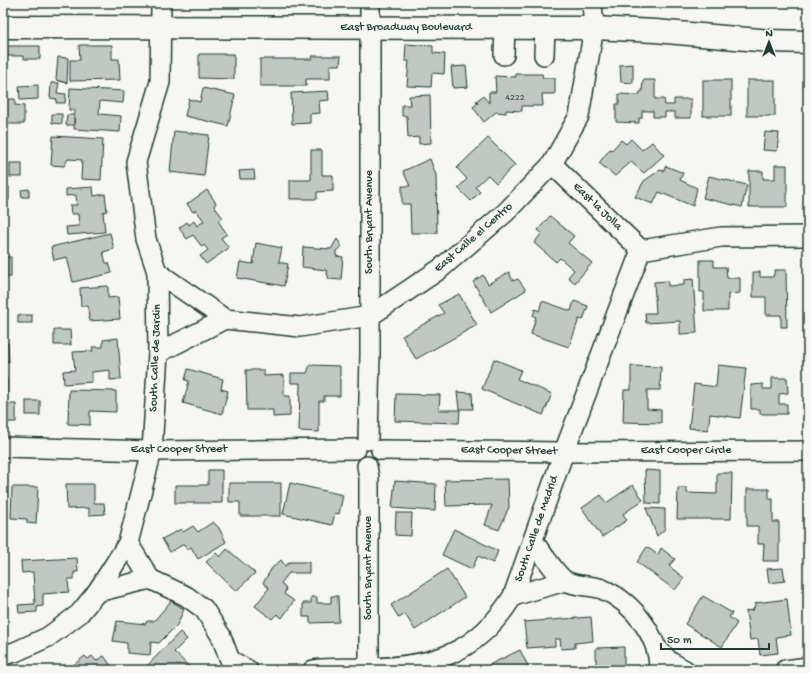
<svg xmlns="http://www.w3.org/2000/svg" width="811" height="673" font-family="'Gochi Hand',sans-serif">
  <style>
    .building { fill: #c1c8c3; stroke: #1f3d34 }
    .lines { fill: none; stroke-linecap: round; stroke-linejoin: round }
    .minor-casing { stroke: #1f3d34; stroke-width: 22 }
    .major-casing { stroke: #1f3d34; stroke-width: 25 }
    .minor { stroke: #f6f6f2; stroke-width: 19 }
    .major { stroke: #f6f6f2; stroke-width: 22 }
    .labels { text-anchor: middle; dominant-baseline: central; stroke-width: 3; stroke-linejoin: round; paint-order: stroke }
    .number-label { font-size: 10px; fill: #486058 }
    .street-label { font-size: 12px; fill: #1f3d34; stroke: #f6f6f2 }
  </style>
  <rect width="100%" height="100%" fill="#f6f6f2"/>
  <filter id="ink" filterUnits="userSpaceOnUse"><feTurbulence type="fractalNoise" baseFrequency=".025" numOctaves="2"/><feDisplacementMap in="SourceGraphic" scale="8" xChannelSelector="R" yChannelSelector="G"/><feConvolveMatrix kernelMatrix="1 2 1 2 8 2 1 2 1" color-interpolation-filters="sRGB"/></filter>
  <g filter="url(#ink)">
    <g class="building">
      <polygon points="406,44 433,46 433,53 445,54 444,74 432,73 431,87 407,86 409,61 405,61"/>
      <polygon points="79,45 112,45 112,59 119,59 120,80 70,81 70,60 80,60"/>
      <polygon points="3,46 40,46 40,59 24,59 24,56 3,56"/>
      <polygon points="199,54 234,54 234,79 199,78"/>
      <polygon points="312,56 341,56 340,65 330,65 330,79 306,79 306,86 260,86 260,59 313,59"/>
      <polygon points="58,57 68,58 67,83 56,80"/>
      <polygon points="633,64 633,83 621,82 620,65"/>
      <polygon points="466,66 468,87 453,88 451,67"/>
      <polygon points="515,74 542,74 543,78 555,78 555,94 542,94 543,106 522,106 522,111 506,110 506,113 496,112 484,122 473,107 478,103 476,101 483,96 489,103 489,92 496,92 495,76 516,77"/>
      <polygon points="643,80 655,80 655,99 664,99 665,105 674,105 674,99 691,99 691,118 675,118 675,112 665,112 665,117 653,117 653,111 642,111 642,118 639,118 639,123 616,122 616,104 619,104 619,94 639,95 640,92 642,92"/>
      <rect x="703" y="80" width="28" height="36"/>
      <rect x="747" y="80" width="28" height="36"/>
      <polygon points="51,83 59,83 57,93 66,94 65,103 56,103 57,99 50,98"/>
      <polygon points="38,85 38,99 20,100 19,86"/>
      <polygon points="70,88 124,91 123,103 100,101 99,114 121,116 120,132 74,129 75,110 69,110"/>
      <polygon points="203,88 235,95 228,126 185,116 189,99 200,102"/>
      <polygon points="328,91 329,100 319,101 320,113 310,114 310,123 292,124 291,93"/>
      <polygon points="430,95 431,143 419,144 419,137 408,138 407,116 402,116 402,105 410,105 409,96"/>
      <polygon points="3,99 15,99 15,105 24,106 24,124 3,124"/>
      <polygon points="52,114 62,114 62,124 52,123"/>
      <polygon points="67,115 74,115 74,125 66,125"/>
      <polygon points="174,131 209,135 204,176 170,172"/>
      <polygon points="765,132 779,133 777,151 763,150"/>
      <polygon points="53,136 103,139 101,180 81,179 82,160 68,159 64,166 51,165"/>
      <polygon points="488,138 515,165 496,183 488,175 475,187 480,192 471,201 458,188 467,179 457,168"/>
      <polygon points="631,139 642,150 652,142 664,155 644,173 631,162 615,176 599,163 610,149 612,150 621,140 626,144"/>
      <polygon points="311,150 322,150 322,175 333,175 333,191 317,192 317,199 290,199 290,180 311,180"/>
      <polygon points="430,159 436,175 437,233 411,233 410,204 402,204 402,186 410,186 403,171"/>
      <rect x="10" y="163" width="12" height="14"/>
      <polygon points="775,165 787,165 787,207 749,207 749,171 763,171 763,179 775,179"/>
      <polygon points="666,166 683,173 680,180 697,188 693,206 659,192 653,204 635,197 644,181 660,170 663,171"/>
      <polygon points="254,170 255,179 240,179 239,171"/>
      <polygon points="709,176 747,185 742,207 703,198"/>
      <rect x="3" y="187" width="6" height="13"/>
      <polygon points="93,187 94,196 105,194 107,211 103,212 105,232 67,235 66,227 79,226 78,214 71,214 70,205 77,205 76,195 66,196 66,189"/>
      <polygon points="29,189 29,197 22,197 21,190"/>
      <polygon points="207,190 216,203 214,206 223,218 218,221 227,234 221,238 229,248 206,264 200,256 208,250 204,245 202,247 193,235 187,239 179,228 187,222 189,225 194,221 197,226 204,221 196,210 193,212 187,204"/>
      <polygon points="3,208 4,208 5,231 3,231"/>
      <polygon points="550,216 574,236 568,243 592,263 575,283 568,277 574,270 560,258 556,262 534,243 542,233 538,230"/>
      <polygon points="110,233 114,249 103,252 106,263 109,263 112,273 73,282 67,257 54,260 51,247"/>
      <polygon points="337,239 342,246 336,251 336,256 343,257 341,280 329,279 326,270 302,267 303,247 331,249"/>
      <polygon points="256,243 282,248 279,262 288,264 284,286 237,278 240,262 253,264"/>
      <rect x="3" y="257" width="8" height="20"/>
      <polygon points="700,260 714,260 714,267 726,267 727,278 740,278 740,293 728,294 728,311 704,311 704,292 700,292"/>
      <polygon points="775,270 786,270 787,327 781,327 781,315 766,315 766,297 753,297 753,272 760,272 760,277 773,277"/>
      <polygon points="509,272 513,281 518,279 526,290 491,312 473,282 483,275 488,284"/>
      <polygon points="693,279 697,333 680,334 680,321 646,323 645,313 656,313 654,282 668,281 668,286 684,285 684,280"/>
      <polygon points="108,286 108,298 118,297 120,319 89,321 88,306 81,306 80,288"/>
      <polygon points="459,294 477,325 416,359 402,336 444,313 438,305"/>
      <polygon points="542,301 571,311 574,301 588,306 583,320 579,319 569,347 531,334 536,317 533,316 535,309 539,311"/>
      <rect x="18" y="315" width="14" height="8"/>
      <polygon points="54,330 70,330 71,345 54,345"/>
      <polygon points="118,338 121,379 110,380 110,370 92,372 92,382 64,384 63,371 75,370 73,352 93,351 92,347 103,347 103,340"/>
      <polygon points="8,343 9,362 3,361 3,344"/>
      <polygon points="494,359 521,370 517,379 552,394 543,415 482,389"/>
      <polygon points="310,365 340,366 340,396 324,396 324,401 319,401 319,432 299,431 300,383 291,383 291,373 307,373"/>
      <polygon points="718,365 746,368 740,418 710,414 708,430 689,428 694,384 716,387"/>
      <polygon points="631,366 661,367 660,390 647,390 647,409 661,410 661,423 623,422 624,390 631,390"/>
      <polygon points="188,369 223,379 221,389 228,391 222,414 183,403 189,381 185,380"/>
      <polygon points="246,370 264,370 264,376 284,375 284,396 290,396 290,416 273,417 273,410 247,410"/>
      <polygon points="3,378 7,378 7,404 16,404 16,422 7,422 7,416 3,416"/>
      <polygon points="772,378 787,378 788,393 779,394 779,404 787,404 787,414 760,414 760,409 751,409 751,385 763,384 763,389 772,389"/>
      <polygon points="69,390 116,391 116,412 90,411 90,425 68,424"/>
      <polygon points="457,392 472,393 473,409 459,409"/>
      <polygon points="396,394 440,395 439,410 460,410 459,423 395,421"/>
      <rect x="26" y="401" width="14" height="14"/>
      <polygon points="208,470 222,470 222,503 175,503 175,485 208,485"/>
      <polygon points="645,470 660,471 660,504 646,503"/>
      <polygon points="717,473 732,473 731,519 677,519 678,488 687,488 687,493 717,494"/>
      <polygon points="508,479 509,507 499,530 485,525 492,505 446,506 445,480"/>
      <polygon points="395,481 436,484 435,511 392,508"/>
      <polygon points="229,483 281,483 281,516 240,516 240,502 229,502"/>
      <polygon points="290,483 343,495 339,514 335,513 332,525 283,514"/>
      <polygon points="66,484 94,484 94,503 104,503 105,514 89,515 89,508 67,509"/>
      <polygon points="633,485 643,500 623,514 627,520 602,537 582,508 601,495 606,503"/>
      <polygon points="12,487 38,487 36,524 27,523 27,519 11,518"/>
      <polygon points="747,489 769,489 769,499 773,499 773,522 779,522 779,561 763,561 764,544 758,544 758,526 747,526"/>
      <polygon points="646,508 665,509 665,529 657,536"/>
      <polygon points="396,513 412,513 411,536 395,535"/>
      <polygon points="213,522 219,528 226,542 198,559 191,547 187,550 184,544 170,552 162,539 181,529 183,532 193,526 198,532"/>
      <polygon points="454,529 498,551 493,563 478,556 472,569 442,555"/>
      <polygon points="647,547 658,555 661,548 675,559 669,566 684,578 675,590 637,562"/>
      <polygon points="227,549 255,573 236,591 206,562 216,553 220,557"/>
      <polygon points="77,558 78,572 74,572 74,579 68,579 69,592 43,594 43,606 37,607 37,612 19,613 18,605 35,604 33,572 22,573 21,561"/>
      <polygon points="281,560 285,566 290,562 309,562 309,573 289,573 281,583 286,589 284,594 294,601 282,618 277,614 272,619 255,606 269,588 263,583 272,568"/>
      <polygon points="783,568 785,581 769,583 767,569"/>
      <polygon points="447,569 465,597 415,630 405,614 399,618 391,605"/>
      <polygon points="331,596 338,596 339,622 310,623 310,617 303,617 303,603 311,603 311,597 317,597 317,603 331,603"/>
      <polygon points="703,596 732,613 729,617 737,623 722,647 685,624"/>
      <polygon points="787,599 791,635 776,637 778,653 760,655 758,639 750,640 746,611 753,610 756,603"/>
      <polygon points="171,601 184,609 177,625 159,643 151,642 150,655 127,653 127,643 113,641 117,621 146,624 147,621 154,621"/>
      <polygon points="591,617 593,641 575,643 575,648 561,649 560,639 555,639 555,646 527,648 524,622"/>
      <polygon points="180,632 187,639 174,652 193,670 143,670"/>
      <polygon points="624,647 624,670 587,670 587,669 596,669 596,648"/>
      <polygon points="520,650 530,670 492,670 489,665"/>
      <polygon points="85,656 88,659 92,656 96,661 104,656 114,670 67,670"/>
    </g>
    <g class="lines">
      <defs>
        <g id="minor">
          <polyline points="504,55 505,27"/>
          <polyline points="544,55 545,27"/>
          <polyline points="552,164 641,250"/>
          <polyline points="641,250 721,237 808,236"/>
          <polyline points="157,272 225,319"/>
          <polyline points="158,353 225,319 300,327 370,316 440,269 506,212 552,164 579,116 594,28 592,3"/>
          <polyline points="368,440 370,355 370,3"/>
          <polyline points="3,447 152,451 356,449"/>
          <polyline points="381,450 564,452 808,451"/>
          <polyline points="367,466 369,478 369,670"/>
          <path d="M533,541C539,549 559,578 566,581C577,587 591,585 602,589C633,602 660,637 659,670"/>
          <polyline points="128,543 150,579"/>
          <polyline points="97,592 150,579 186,596 204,609 221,636 230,660 248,670"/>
          <polyline points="513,596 565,581"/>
          <polyline points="658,649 669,661 685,670"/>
          <polyline points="3,655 15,652 48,637 79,614 97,592 128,543 152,451 158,353 157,272 146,239 136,162 160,82 161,3"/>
          <path d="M313,670C331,667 350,669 368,668C433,667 477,654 513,596L564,452L641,250"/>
          <polyline points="785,670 808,667"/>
        </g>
        <polyline id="major" points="3,27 594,28 655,31 770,41 808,42"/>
      </defs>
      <use href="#minor" class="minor-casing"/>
      <use href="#major" class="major-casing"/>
      <use href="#minor" class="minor"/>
      <use href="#major" class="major"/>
    </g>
  </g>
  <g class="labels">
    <g class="number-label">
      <text x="515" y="98">4222</text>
    </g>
    <g class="street-label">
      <text x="406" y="28">East Broadway Boulevard</text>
      <text transform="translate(597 207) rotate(44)">East la Jolla</text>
      <text transform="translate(370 222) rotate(-90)">South Bryant Avenue</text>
      <text transform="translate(474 238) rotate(-41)">East Calle el Centro</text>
      <text transform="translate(156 358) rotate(-88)">South Calle de Jardin</text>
      <text x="179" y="450">East Cooper Street</text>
      <text transform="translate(509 451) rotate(1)">East Cooper Street</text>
      <text x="686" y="451">East Cooper Circle</text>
      <text transform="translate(537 529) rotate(-71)">South Calle de Madrid</text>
      <text transform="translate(369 568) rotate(-90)">South Bryant Avenue</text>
    </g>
  </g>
  <rect width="811" height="673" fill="none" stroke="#f6f6f2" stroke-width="16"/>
  <rect x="8" y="8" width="795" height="657" fill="none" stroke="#1f3d34" stroke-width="1.5" filter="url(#ink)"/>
  <g transform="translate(769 42)" stroke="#f6f6f2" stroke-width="3" paint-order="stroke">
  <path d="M0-3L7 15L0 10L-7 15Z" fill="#1f3d34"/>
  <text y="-6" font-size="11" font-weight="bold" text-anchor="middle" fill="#1f3d34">N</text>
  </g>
  <path d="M661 643v6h108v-6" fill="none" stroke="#1f3d34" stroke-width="2"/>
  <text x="667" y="643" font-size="12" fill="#1f3d34" stroke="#f6f6f2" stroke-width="3" paint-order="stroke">50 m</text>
</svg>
